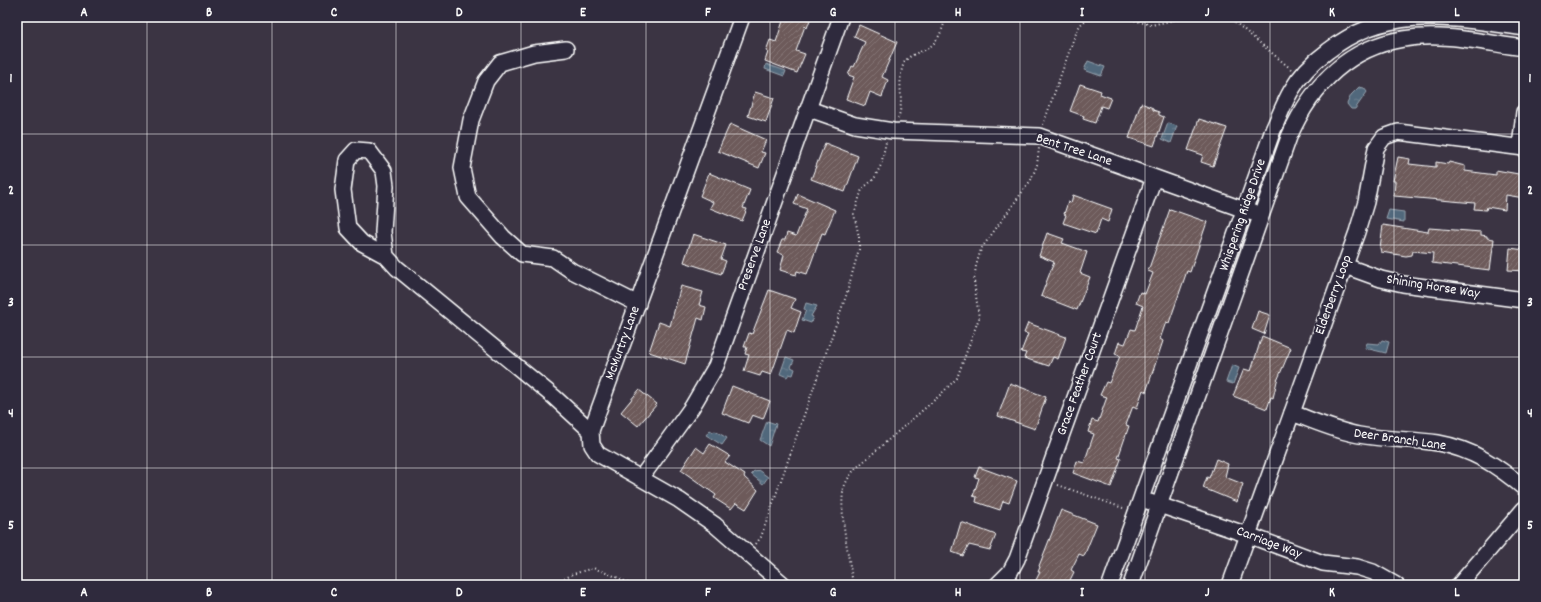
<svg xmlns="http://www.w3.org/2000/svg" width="1541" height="602" font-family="Dekko,sans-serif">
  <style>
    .water { fill: url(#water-ripples); stroke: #97a4b0 }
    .building { fill: url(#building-hatch); stroke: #fff }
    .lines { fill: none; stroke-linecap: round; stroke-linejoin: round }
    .minor-casing { stroke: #fff; stroke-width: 18 }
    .path { stroke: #fff; stroke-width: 2; stroke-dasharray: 1 3; stroke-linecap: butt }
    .minor { stroke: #2f2a3d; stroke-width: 15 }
    .grid { fill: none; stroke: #fff; stroke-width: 1; stroke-opacity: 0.55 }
    .labels { text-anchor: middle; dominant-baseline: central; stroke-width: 4; stroke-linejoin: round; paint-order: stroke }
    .street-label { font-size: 14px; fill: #fff; stroke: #2f2a3d }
    .neatline { fill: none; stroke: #fff; stroke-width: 1.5 }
    .grid-label { font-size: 13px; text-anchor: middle; font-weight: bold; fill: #fff }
  </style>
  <defs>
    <pattern id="water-ripples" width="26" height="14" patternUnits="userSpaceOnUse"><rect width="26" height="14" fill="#51687b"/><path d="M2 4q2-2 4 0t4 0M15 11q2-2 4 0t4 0" fill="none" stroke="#6b7f8f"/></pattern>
    <pattern id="building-hatch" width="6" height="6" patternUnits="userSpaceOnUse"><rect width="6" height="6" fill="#6d5a5a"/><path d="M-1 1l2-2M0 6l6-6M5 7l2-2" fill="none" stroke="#837373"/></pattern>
  </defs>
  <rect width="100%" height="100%" fill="#3b3443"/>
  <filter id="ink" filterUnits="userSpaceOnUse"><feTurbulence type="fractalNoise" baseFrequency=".025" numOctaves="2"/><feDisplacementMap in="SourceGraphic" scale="8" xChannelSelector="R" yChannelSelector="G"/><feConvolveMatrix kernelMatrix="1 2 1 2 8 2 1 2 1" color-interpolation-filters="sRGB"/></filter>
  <g filter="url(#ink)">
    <g class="water">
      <polygon points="1088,61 1105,67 1101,76 1084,70"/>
      <polygon points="766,64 786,71 784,76 765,69"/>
      <polygon points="1359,87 1364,88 1367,92 1355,109 1351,109 1347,104 1351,95"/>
      <polygon points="1168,123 1177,126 1171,143 1162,139"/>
      <polygon points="1389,210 1404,212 1404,222 1386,219"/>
      <polygon points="806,303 817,306 811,316 813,317 811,323 802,320 806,310 804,309"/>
      <polygon points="1382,340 1389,342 1386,353 1365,348 1367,343 1379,344"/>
      <polygon points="786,357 794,360 791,367 795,369 793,375 789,374 787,377 780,374"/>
      <polygon points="1232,365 1239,368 1233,384 1226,382"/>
      <polygon points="767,421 776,424 769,446 760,440"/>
      <polygon points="710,430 713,432 715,431 727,438 722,445 706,435"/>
      <polygon points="758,470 768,477 763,484 751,474 754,471 756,472"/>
    </g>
    <g class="building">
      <polygon points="783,17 811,17 807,28 805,26 796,51 805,54 797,73 765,61 768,52 766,51 770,40 776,42 784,18"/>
      <polygon points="859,25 897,42 882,77 888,80 882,97 870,92 865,106 846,99 854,77 848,75 852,66 854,67 865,42 854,37"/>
      <polygon points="1080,84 1101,91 1100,94 1111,98 1107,108 1101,106 1095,123 1083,119 1084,116 1070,111"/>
      <polygon points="755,92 774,98 766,122 748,116"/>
      <polygon points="1141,103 1153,108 1153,110 1159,112 1159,115 1164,117 1154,146 1129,138"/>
      <polygon points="1199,119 1227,128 1213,166 1201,162 1203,155 1188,150"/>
      <polygon points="730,124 766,140 761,152 765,153 759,168 718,151"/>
      <polygon points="825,143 858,156 845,192 811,179"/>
      <polygon points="1398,157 1410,159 1409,164 1436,167 1436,162 1448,164 1449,162 1465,166 1465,171 1496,175 1496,170 1524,175 1524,198 1506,195 1505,210 1487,207 1486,210 1474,209 1475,203 1394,196 1395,181 1393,181"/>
      <polygon points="709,173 750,190 743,208 747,209 742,221 710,208 713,202 700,196"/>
      <polygon points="798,194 835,210 825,234 822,233 807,274 797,271 796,275 780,270 784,255 777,252 782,240 785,240 787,233 796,236 807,209 794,204"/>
      <polygon points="1073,195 1112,209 1108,222 1101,219 1096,234 1063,223 1066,215 1064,214 1068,202 1071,203"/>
      <polygon points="1170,209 1207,222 1190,272 1187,271 1169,323 1166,322 1160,339 1163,341 1146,392 1143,390 1137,408 1133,406 1126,425 1129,426 1118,458 1121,459 1111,487 1073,473 1077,461 1084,463 1094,434 1088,432 1092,420 1098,422 1107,397 1100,395 1106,382 1109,383 1120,356 1115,354 1119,342 1125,344 1131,329 1135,330 1143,306 1136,303 1140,292 1145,294 1153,273 1148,271"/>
      <polygon points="1383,225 1428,232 1429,228 1481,232 1481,235 1487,236 1487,238 1494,239 1490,270 1432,263 1433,253 1413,251 1412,255 1406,256 1381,252 1380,248"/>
      <polygon points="1047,233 1064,239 1062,243 1087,252 1080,273 1090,277 1077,310 1041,296 1054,262 1039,256"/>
      <polygon points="693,234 726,245 721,259 726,261 721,274 684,262"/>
      <polygon points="1510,248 1524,250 1524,271 1508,270"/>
      <polygon points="681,286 703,292 699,305 706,307 703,320 698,318 685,364 649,352 659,322 670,326"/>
      <polygon points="769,290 795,299 791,308 801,312 794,333 787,330 771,375 762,372 760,376 744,371 749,355 745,354 747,347 744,347 749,333 752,334"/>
      <polygon points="1258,311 1270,315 1264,334 1252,329"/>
      <polygon points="1028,323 1066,337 1058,359 1053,357 1049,366 1024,358 1026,353 1021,352 1028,334 1024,333"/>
      <polygon points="1262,336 1291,348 1277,381 1273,398 1271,397 1267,409 1233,396 1244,369 1251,371"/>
      <polygon points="1010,383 1046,397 1035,429 998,416"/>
      <polygon points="732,386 770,401 763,419 752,415 748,423 722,413"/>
      <polygon points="639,390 657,404 638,426 621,412"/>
      <polygon points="710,444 730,456 725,462 745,475 744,477 758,490 746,509 736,503 731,509 714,498 716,495 681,470 696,447 704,453"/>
      <polygon points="1216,459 1228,464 1225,477 1243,484 1237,502 1203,488 1207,477 1209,478"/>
      <polygon points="979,467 1017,481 1009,503 1003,501 1000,510 976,502 977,497 973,496 979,478 975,477"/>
      <polygon points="1061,510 1097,524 1084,556 1079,554 1071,570 1074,572 1068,584 1064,582 1064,583 1061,582 1060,585 1042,585 1035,582 1040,572 1038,572 1040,567 1039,566"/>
      <polygon points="961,522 996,535 990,550 969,545 963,556 952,552"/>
    </g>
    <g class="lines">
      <defs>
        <g id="minor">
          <polyline points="742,17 591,431 592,445 598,454 679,500 715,525 784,585"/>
          <polyline points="566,49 534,53 500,63 486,81 471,120 462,168 468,197 503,237 522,254 553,258 572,271 638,304"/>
          <polyline points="809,109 855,125 893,131 1039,136 1253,213"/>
          <polyline points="1520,147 1524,112"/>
          <polyline points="386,256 362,243 348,228 343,190 347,160 356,150 369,151 384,171 386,186 383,232 386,256 397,268 554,397 591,431"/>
          <polyline points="1345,266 1381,279 1403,284 1524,300"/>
          <path d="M1292,413C1314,421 1336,431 1359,435C1385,440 1412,439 1438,443C1472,449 1498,466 1524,488"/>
          <polyline points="641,478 692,407 716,366 841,17"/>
          <polyline points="1150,502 1248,535 1323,563 1357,567 1373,572 1396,585"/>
          <polyline points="997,585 1010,572 1017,559 1154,178"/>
          <path d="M1110,585L1273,130C1279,117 1284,103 1291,91C1300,75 1313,62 1328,51C1389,3 1454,18 1524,28"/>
          <path d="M1131,585L1289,137C1311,87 1347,48 1403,39C1443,32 1485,43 1524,48"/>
          <polyline points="1230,585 1357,232 1366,202 1376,148 1384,137 1398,132 1524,148"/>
          <polyline points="1459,585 1524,509"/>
        </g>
      </defs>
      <use href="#minor" class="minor-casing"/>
      <g class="path">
        <polyline points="1123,17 1151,25 1189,17"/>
        <polyline points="1229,17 1291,69"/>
        <path d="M898,118C905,102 896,81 904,63C909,55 917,53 925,50C938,43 942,31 946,17"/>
        <polyline points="1043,125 1074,38 1080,25 1089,17"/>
        <polyline points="1058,485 1123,508"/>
        <polyline points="756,544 761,537 846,296 859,249 859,237 854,214 857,205 862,189 874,179 881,165 886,142"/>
        <path d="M554,585L573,574L593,568C606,573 619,577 631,585"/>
        <path d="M853,585C850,561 838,509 844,488C846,481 850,475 855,469L939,396L957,378L979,318L974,281L976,266L981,249L1031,180L1037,165L1039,148"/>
      </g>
      <use href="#minor" class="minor"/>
    </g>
  </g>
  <path class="grid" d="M147,17V585M272,17V585M396,17V585M521,17V585M646,17V585M770,17V585M895,17V585M1020,17V585M1145,17V585M1270,17V585M1394,17V585M17,134H1524M17,245H1524M17,357H1524M17,468H1524"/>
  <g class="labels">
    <g class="street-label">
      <text transform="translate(1074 150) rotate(18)">Bent Tree Lane</text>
      <text transform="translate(1243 215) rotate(-71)">Whispering Ridge Drive</text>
      <text transform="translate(755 255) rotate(-70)">Preserve Lane</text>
      <text transform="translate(1433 287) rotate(9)">Shining Horse Way</text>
      <text transform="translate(1334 295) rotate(-70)">Elderberry Loop</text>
      <text transform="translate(623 343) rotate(-70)">McMurtry Lane</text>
      <text transform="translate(1080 384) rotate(-70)">Grace Feather Court</text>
      <text transform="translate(1400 440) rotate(8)">Deer Branch Lane</text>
      <text transform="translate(1269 543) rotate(21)">Carriage Way</text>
    </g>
  </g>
  <rect width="1541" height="602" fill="none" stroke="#2f2a3d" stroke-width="44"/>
  <rect x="22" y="22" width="1497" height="558" class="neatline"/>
  <g class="grid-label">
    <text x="84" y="16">A</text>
    <text x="209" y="16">B</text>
    <text x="334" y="16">C</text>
    <text x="459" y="16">D</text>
    <text x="583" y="16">E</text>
    <text x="708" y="16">F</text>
    <text x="833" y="16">G</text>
    <text x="958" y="16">H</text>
    <text x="1082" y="16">I</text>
    <text x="1207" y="16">J</text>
    <text x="1332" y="16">K</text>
    <text x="1457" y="16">L</text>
    <text x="11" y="82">1</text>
    <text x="1530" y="82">1</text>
    <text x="11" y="194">2</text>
    <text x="1530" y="194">2</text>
    <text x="11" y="306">3</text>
    <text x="1530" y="306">3</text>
    <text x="11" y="417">4</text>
    <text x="1530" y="417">4</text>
    <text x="11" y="529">5</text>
    <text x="1530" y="529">5</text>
    <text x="84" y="596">A</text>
    <text x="209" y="596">B</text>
    <text x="334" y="596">C</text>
    <text x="459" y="596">D</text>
    <text x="583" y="596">E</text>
    <text x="708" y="596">F</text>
    <text x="833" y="596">G</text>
    <text x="958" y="596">H</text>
    <text x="1082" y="596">I</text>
    <text x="1207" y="596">J</text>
    <text x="1332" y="596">K</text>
    <text x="1457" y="596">L</text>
  </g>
</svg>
